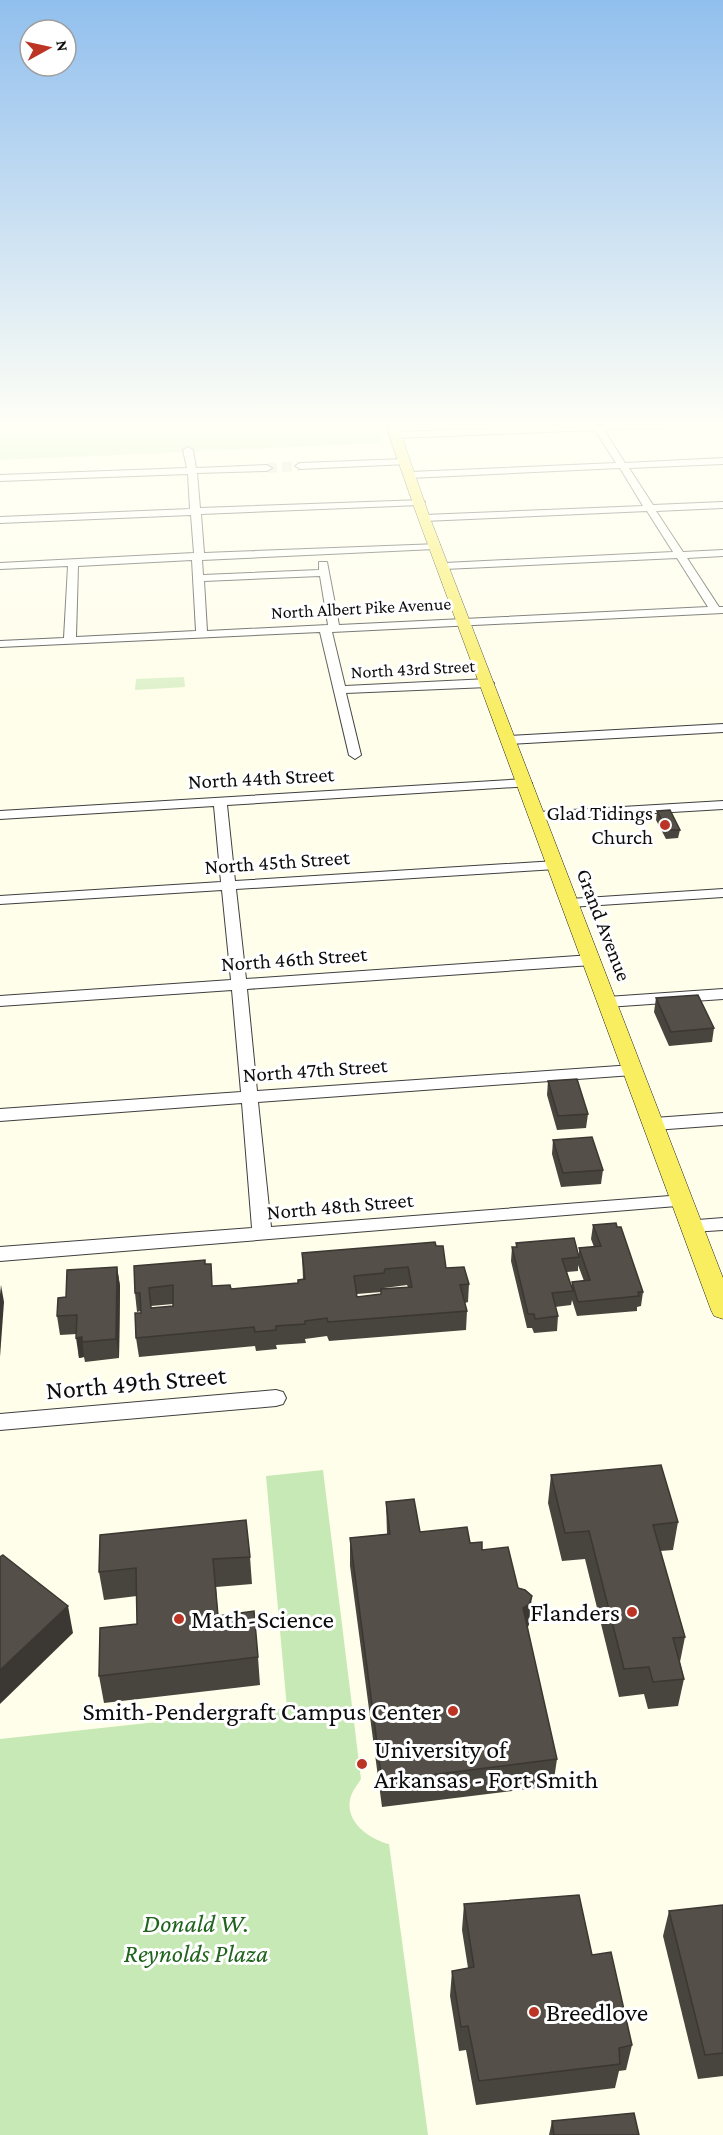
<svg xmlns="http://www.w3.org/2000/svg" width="723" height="2135" font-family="'Crimson Pro',serif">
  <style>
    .green { fill: #c7e9b5 }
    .pitch { fill: #dbf0c7 }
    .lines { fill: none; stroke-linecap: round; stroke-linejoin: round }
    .minor-tunnel { stroke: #dbdac9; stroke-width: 10; stroke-dasharray: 10 5; stroke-linecap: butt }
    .minor-casing { stroke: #3f3f3f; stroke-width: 2 }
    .major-casing { stroke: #1d1d1d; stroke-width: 1 }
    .minor { fill: #fff; fill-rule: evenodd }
    .major { fill: #f9ed60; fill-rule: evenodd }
    .wall { fill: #48443e; fill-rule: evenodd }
    .shaded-wall { fill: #3b3732 }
    .building { fill: #544f48; stroke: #3b3732; stroke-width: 1.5; fill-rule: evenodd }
    .poi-dot { fill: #bc3524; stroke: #fff; stroke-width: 2 }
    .labels { text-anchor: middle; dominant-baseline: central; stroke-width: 6; stroke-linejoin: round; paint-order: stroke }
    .far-street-label { font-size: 18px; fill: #0c0c0c; stroke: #fff }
    .street-label { font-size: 21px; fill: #0c0c0c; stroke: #fff }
    .poi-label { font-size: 21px; fill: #0c0c0c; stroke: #fff; text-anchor: end }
    .near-street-label { font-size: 26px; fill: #0c0c0c; stroke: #fff }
    .near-poi-label { font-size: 26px; fill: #0c0c0c; stroke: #fff; text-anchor: start }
    .near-park-label { font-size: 26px; font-style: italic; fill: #1f631c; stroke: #fff }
  </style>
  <rect width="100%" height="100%" fill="#fffeea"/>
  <g class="green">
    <polygon points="0,423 377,423 383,443 0,460"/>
    <path d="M323,1470L361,1779C358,1784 353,1790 351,1796C343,1821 369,1839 389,1844L428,2135H0V1739L287,1708L266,1476Z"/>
  </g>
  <polygon class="pitch" points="184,677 185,687 135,690 136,679"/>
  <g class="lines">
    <polyline class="minor-tunnel" points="267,468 300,466"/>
    <defs>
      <g id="minor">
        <path d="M591,423L600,425L717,423L713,426L604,430L625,463L723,458V464L629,468L653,505L723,502V508L656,511L683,552L723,550V556L687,558L719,607H723V613L332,632L345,686L488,679L494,683L488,687L346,693L361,755L355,759L349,755L320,632L0,647V641L64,638L68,566L0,569V563L194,553L191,515L0,523V517L190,509L188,474L0,481V475L187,468L183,450L188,447L193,450L196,468L267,465L272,468L267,471L197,473L200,508L423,500L425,502L420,505L201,514L204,553L439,544L440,546L435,549L202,560L203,575L319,570V562H327L339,625L708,607L677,558L444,569L439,566L444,563L673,552L647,511L424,521L419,518L424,515L643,506L620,468L410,478L405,475L410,472L616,463L595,430L395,438L391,435L395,432L592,425ZM192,560L196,631L76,637L78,566ZM320,576L328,625L207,631L204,581Z"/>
        <polygon points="405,459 410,462 408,464 300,469 295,466 300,463"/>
        <polygon points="723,724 723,732 509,744 503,740 509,736"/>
        <polygon points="525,779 532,783 530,786 227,805 235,881 556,861 563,865 556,869 236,889 246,979 592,955 600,960 592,965 247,989 257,1091 633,1065 639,1066 641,1070 639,1074 633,1075 258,1102 271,1227 683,1195 689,1197 692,1201 689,1205 0,1261 0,1247 252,1228 242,1103 0,1121 0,1109 241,1092 232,990 0,1006 0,996 231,980 222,890 0,904 0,896 221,882 214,806 0,819 0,811"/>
        <polygon points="723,801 723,809 538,820 531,816 538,812"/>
        <polygon points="723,889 723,897 570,907 563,903 570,899"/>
        <polygon points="723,989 723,999 607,1007 599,1002 607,997"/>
        <polygon points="723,1113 723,1125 654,1130 648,1128 645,1124 648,1120 654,1118"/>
        <polygon points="723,1218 723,1230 692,1232 685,1231 683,1226 685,1221"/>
        <polygon points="276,1390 283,1392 286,1398 283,1404 276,1406 0,1430 0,1414"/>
      </g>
      <polygon id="major" points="385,423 397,423 430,518 723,1278 723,1319 714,1316 711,1310 418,518"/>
    </defs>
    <use href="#minor" class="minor-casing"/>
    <use href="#major" class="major-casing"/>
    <use href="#minor" class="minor"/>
    <use href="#major" class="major"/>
  </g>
  <g class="wall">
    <polygon points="657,811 680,830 678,838 666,839 656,820"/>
    <polygon points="656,998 714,1028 712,1042 669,1046 654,1012"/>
    <polygon points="548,1081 588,1114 586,1128 557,1130 547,1095"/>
    <polygon points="553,1140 603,1170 601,1184 561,1187 552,1154"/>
    <path d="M593,1225L617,1227L643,1292L641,1306L637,1307V1311L577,1316L572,1300L571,1305L555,1307L558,1316L557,1331L534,1333L532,1328H527L511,1261L512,1247H516V1243L579,1254V1248L594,1247L591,1239ZM578,1265L584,1281L572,1282L571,1287L567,1272L578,1271Z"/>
    <path d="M436,1246L446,1268L469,1284L468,1302L465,1303L467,1311L466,1330L329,1341L327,1336L305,1339L306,1343L276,1345L277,1349L256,1351L255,1346L139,1357L136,1338L141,1311L137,1312L135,1293L205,1264L212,1286L231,1289L298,1283L303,1279L302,1253ZM407,1285L408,1287L384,1289V1288ZM381,1292V1294L357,1297V1294ZM173,1304V1306L151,1308V1306Z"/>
    <polygon points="117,1267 120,1286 119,1358 85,1362 84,1357 79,1358 77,1334 60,1335 57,1316 66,1297"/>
    <polygon points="551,1475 678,1522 673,1550 660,1551 685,1637 680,1662 684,1679 678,1706 648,1709 644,1694 619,1697 585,1559 562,1561 548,1503"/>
    <polygon points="386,1502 420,1532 470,1543 482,1550 518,1588 529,1624 527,1629 557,1759 553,1786 382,1807 350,1566 350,1538 387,1534"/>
    <polygon points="100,1535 250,1557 252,1584 216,1587 218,1616 258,1657 260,1685 104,1703 99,1676 137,1624 137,1596 104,1600 99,1572"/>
    <polygon points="464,1904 592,1955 632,2045 626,2070 619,2071 615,2088 476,2105 466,2050 459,2051 450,1996 452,1971 468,1968 462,1930"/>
    <polygon points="723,1905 723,2076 698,2079 663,1936 669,1911"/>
    <polygon points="552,2121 639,2135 549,2135"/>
  </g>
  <g class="shaded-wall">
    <polygon points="117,1267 120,1286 119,1358 116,1339"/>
    <polygon points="1,1285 4,1302 0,1357 0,1294"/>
    <polygon points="82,1337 84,1357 79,1358 76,1338"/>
    <polygon points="532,1596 529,1624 526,1632 523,1608"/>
    <polygon points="68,1606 73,1633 0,1704 0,1670"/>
  </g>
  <g class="building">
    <polygon points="670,810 680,830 667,830 657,811"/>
    <polygon points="698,995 714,1028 671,1032 656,998"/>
    <polygon points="577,1079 588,1114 558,1116 548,1081"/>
    <polygon points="592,1137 603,1170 563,1173 553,1140"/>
    <polygon points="616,1223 617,1227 621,1227 643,1292 638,1292 639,1296 578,1302 572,1282 590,1280 579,1248 601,1246 593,1225"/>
    <polygon points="574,1238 579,1257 562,1259 573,1291 552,1293 558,1316 535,1319 534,1314 528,1314 512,1247 517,1247 516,1243"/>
    <path d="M435,1242L436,1246H443L446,1268L464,1267L469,1284L460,1285L467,1311L328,1322L327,1318L305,1321V1324L276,1326V1330L255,1332L254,1327L136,1338L135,1313H141L140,1293H135L134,1266L205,1260V1264H211L212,1286L230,1285L231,1289L298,1283V1280L305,1279L302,1253ZM408,1267L412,1287L381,1289V1294L357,1297L354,1276L384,1273L385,1269ZM173,1285V1306L151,1308L149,1288Z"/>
    <polygon points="117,1267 116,1339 82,1342 82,1337 76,1338 77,1315 57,1316 58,1298 66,1297 67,1270"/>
    <polygon points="661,1465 678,1522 653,1525 685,1637 673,1638 684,1679 653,1682 649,1667 624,1669 589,1531 565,1533 551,1475"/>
    <polygon points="414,1499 420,1532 467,1527 470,1543 482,1542 482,1550 508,1547 518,1588 525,1590 532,1596 529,1604 523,1608 557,1759 382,1781 350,1538 390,1534 386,1502"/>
    <polygon points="246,1520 250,1557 213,1559 218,1616 254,1611 258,1657 99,1676 100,1628 137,1624 136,1568 99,1572 100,1535"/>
    <polygon points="3,1555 68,1606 0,1670 0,1557"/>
    <polygon points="579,1895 592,1955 611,1952 632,2045 619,2048 620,2064 479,2081 468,2026 461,2027 452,1971 474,1967 464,1904"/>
    <polygon points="723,1905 723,2053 705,2055 669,1911"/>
    <polygon points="634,2113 639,2135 554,2135 552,2121"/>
  </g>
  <linearGradient id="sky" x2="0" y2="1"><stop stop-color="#91bfee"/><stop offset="0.59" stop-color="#fffff6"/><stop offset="1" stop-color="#fffff6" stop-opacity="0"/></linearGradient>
  <rect width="723" height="722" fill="url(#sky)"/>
  <g class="poi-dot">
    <circle cx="665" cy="825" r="6"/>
    <circle cx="632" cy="1612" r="6"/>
    <circle cx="179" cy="1619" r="6"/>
    <circle cx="453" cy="1711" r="6"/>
    <circle cx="362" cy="1764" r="6"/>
    <circle cx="534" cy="2012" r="6"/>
  </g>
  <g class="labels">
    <g class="far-street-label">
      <text transform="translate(361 608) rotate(-3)">North Albert Pike Avenue</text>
      <text transform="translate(413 669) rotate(-3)">North 43rd Street</text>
    </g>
    <g class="street-label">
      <text transform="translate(261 778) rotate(-3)">North 44th Street</text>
      <text transform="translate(277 862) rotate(-4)">North 45th Street</text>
      <text transform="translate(604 925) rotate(69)">Grand Avenue</text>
      <text transform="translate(294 959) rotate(-4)">North 46th Street</text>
      <text transform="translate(315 1070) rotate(-4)">North 47th Street</text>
      <text transform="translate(340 1206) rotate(-5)">North 48th Street</text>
    </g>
    <g class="poi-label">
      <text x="653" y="813">Glad Tidings<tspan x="653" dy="24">Church</tspan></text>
    </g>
    <g class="near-street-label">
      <text transform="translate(136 1383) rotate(-5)">North 49th Street</text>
    </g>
    <g class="near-poi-label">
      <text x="620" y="1612" text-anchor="end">Flanders</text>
      <text x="191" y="1619">Math-Science</text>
      <text x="441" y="1711" text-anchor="end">Smith-Pendergraft Campus Center</text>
      <text x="374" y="1749">University of<tspan x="374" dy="30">Arkansas - Fort Smith</tspan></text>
      <text x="546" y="2012">Breedlove</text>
    </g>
    <g class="near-park-label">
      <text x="196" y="1923">Donald W.<tspan x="196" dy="30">Reynolds Plaza</tspan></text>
    </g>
  </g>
  <g transform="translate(48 48) rotate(82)"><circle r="28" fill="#ffffff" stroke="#9e9e9e" stroke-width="1.5"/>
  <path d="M0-4.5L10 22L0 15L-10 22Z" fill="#bc3524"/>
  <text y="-9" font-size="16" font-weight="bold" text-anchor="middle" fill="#0c0c0c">N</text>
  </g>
</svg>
